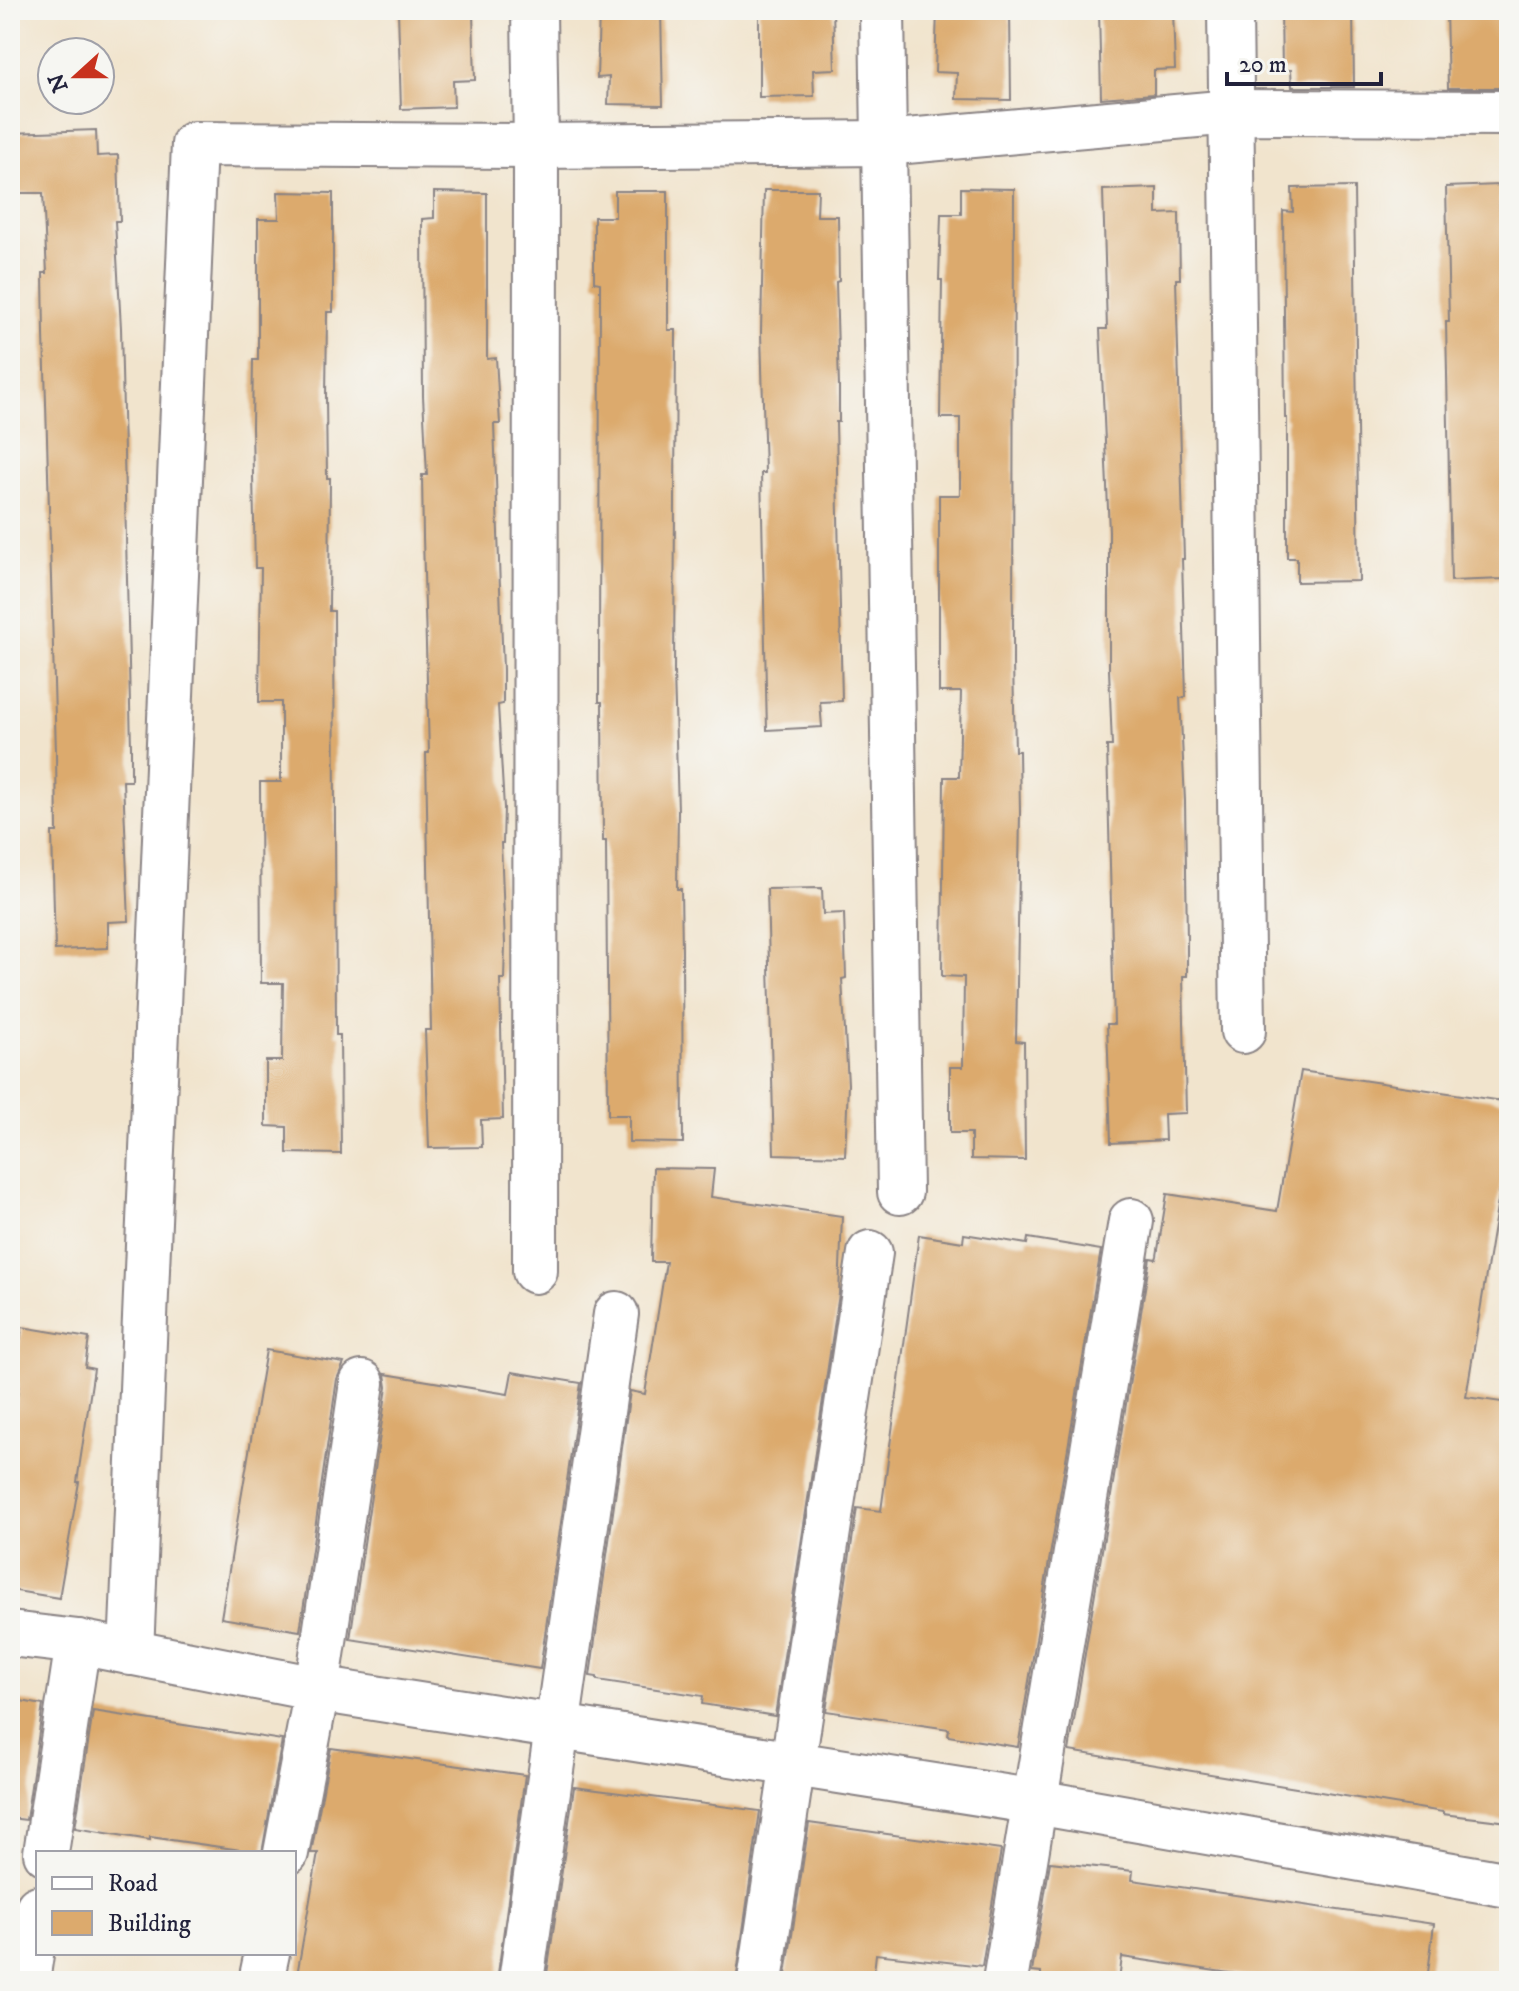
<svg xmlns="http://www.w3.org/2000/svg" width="1519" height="1991" font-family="'IM FELL DW Pica',serif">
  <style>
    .building { fill: #dcaa6d }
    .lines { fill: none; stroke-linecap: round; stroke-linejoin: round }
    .minor-casing { stroke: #8a8384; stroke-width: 48 }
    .minor { stroke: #fff; stroke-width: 44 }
  </style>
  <rect width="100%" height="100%" fill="#f6f6f2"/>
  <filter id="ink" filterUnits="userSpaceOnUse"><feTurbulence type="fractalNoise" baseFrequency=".0125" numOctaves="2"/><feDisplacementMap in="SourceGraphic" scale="16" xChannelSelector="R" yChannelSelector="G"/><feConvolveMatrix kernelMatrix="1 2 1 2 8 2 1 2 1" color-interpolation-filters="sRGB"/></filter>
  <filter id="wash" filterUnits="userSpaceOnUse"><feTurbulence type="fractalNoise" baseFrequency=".006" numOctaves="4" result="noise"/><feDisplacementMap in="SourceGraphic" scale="32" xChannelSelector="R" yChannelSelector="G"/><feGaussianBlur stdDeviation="1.8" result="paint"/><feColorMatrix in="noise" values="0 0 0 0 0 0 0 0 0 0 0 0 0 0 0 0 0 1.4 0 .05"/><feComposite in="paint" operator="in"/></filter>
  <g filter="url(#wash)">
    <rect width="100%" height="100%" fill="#f1e4cd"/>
    <g id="blocks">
      <g class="building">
        <polygon points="398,10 452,10 452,15 473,14 475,80 453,81 454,107 401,109"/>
        <polygon points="609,10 661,10 663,105 608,104 609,77 597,78 599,12 609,12"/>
        <polygon points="759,10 833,10 835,69 813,70 814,96 759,97"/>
        <polygon points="937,10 1010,10 1011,100 956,99 957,73 935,72"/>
        <polygon points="1099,10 1173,10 1175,69 1154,70 1154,94 1101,98"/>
        <polygon points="1281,10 1353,10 1354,87 1292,87 1291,70 1282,70"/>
        <polygon points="1446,10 1509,10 1509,63 1501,63 1502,88 1448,88"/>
        <polygon points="96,130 97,156 118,155 120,221 115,221 121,328 131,747 131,781 123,781 129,921 108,922 108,948 55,950 52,832 57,832 56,752 44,334 43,273 47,273 43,193 10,193 10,133"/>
        <polygon points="1499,185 1500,211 1509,211 1509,553 1503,553 1504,579 1451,581 1446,322 1449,322 1446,187"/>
        <polygon points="1354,187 1359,581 1297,582 1297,558 1287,558 1287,418 1285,418 1283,211 1293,212 1292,188"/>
        <polygon points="961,188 1014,189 1013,663 1015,751 1019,751 1020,813 1016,1041 1024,1042 1025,1160 971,1159 971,1133 950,1133 950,1067 963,1067 964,977 942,976 944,777 959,777 961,692 939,692 939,495 960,495 960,418 940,418 942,280 939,280 941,214 961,214"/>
        <polygon points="1157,188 1157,214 1179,213 1180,279 1176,279 1184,559 1182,559 1186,697 1180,698 1185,801 1187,941 1187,976 1183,976 1186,1113 1164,1114 1165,1140 1111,1143 1107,1024 1114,1024 1107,746 1112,746 1109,669 1109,531 1100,329 1107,329 1103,190"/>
        <polygon points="764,190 818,190 817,216 838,216 839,281 836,282 839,387 839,422 836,422 842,701 820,702 822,727 767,730 761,473 765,473 761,332"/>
        <polygon points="615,191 668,191 668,330 676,330 674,672 678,811 677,889 681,889 682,951 683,1143 629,1142 629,1115 608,1115 606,841 603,841 602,702 599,702 599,668 600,283 594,282 594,217 615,217"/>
        <polygon points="278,192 333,193 333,312 327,312 326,397 327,478 330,478 329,611 334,611 336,1035 340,1035 341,1154 287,1153 287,1127 266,1126 266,1061 282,1061 283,983 261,983 260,782 281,782 281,702 259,702 261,568 255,568 252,427 253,360 258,360 258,219 279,219"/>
        <polygon points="434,192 487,193 487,359 496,358 500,424 494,424 503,670 503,704 498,705 504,808 503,843 501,843 505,944 504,979 500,979 503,1119 481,1120 482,1147 429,1148 425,1030 431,1030 426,753 429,753 423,537 422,475 427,475 423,396 422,219 434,218"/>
        <polygon points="822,888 823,914 844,913 846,978 842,979 848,1084 845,1156 774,1154 767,889"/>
        <polygon points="1301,1071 1509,1102 1509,1134 1466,1397 1509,1403 1509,1822 1443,1814 1443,1812 1069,1751 1150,1258 1156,1259 1157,1256 1167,1194 1277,1211"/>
        <polygon points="653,1168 714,1169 711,1197 842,1216 839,1294 775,1716 702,1704 703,1696 597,1680 597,1677 590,1676 630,1391 645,1394 666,1262 651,1262"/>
        <polygon points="964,1234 1027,1244 1028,1238 1101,1250 1018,1747 948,1736 949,1729 826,1711 857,1508 881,1511 919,1235 963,1242"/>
        <polygon points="22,1327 89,1338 85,1367 94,1369 77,1482 79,1482 59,1598 10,1590 10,1442 19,1383 14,1383"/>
        <polygon points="266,1350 344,1363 337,1379 300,1631 221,1618"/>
        <polygon points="512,1372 581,1383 540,1669 350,1639 387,1387 385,1374 508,1394"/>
        <polygon points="10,1699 43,1705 26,1820 10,1818"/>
        <polygon points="93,1711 282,1740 262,1853 150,1837 150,1840 75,1828"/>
        <polygon points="331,1748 525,1775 497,1981 296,1981 318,1853 311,1853"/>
        <polygon points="574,1787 760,1811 736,1981 546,1981"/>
        <polygon points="809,1823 1001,1850 982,1966 876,1954 873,1981 785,1981"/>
        <polygon points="1050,1862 1133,1871 1132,1880 1434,1924 1427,1981 1282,1981 1122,1957 1119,1981 1041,1981 1041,1973 1032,1972"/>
      </g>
    </g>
  </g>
  <g filter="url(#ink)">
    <use href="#blocks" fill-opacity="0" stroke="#8a8384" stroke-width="2"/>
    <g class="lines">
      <defs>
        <g id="minor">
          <polyline points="534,10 536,146 535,1271"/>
          <polyline points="882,10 900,1192"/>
          <polyline points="1230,10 1243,1031"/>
          <polyline points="10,1634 78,1642 317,1689 1036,1802 1509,1885"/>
          <polyline points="131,1653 194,144 536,146 884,143 1231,112 1509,113"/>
          <polyline points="46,1853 78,1642"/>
          <polyline points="286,1853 317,1689 362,1383"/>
          <polyline points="27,1981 38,1908"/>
          <polyline points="261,1981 267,1953"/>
          <polyline points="521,1981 616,1314"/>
          <polyline points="760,1981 870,1253"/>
          <polyline points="1005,1981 1131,1221"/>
        </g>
      </defs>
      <use href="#minor" class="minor-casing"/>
      <use href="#minor" class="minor"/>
    </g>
  </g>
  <rect width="1519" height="1991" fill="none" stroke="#f6f6f2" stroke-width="40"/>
  <rect x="36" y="1851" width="260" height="104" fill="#f6f6f2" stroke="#a1a1a9" stroke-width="2"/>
  <rect x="52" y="1877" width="40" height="12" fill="#ffffff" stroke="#a1a1a9" stroke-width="2"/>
  <text x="108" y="1891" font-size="24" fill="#22223b">Road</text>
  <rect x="52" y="1911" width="40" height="24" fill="#dcaa6d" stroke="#a1a1a9" stroke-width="2"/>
  <text x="108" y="1931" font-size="24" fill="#22223b">Building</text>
  <g transform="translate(76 76) rotate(249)"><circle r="38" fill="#f6f6f2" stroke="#a1a1a9" stroke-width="2"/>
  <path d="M0-6L14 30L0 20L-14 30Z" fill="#c8321e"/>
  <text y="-12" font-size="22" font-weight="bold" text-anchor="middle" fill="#22223b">N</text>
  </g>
  <path d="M1227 72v12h154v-12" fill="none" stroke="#22223b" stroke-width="4"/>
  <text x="1239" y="72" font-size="24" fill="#22223b" stroke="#f6f6f2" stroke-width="6" paint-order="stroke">20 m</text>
</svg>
